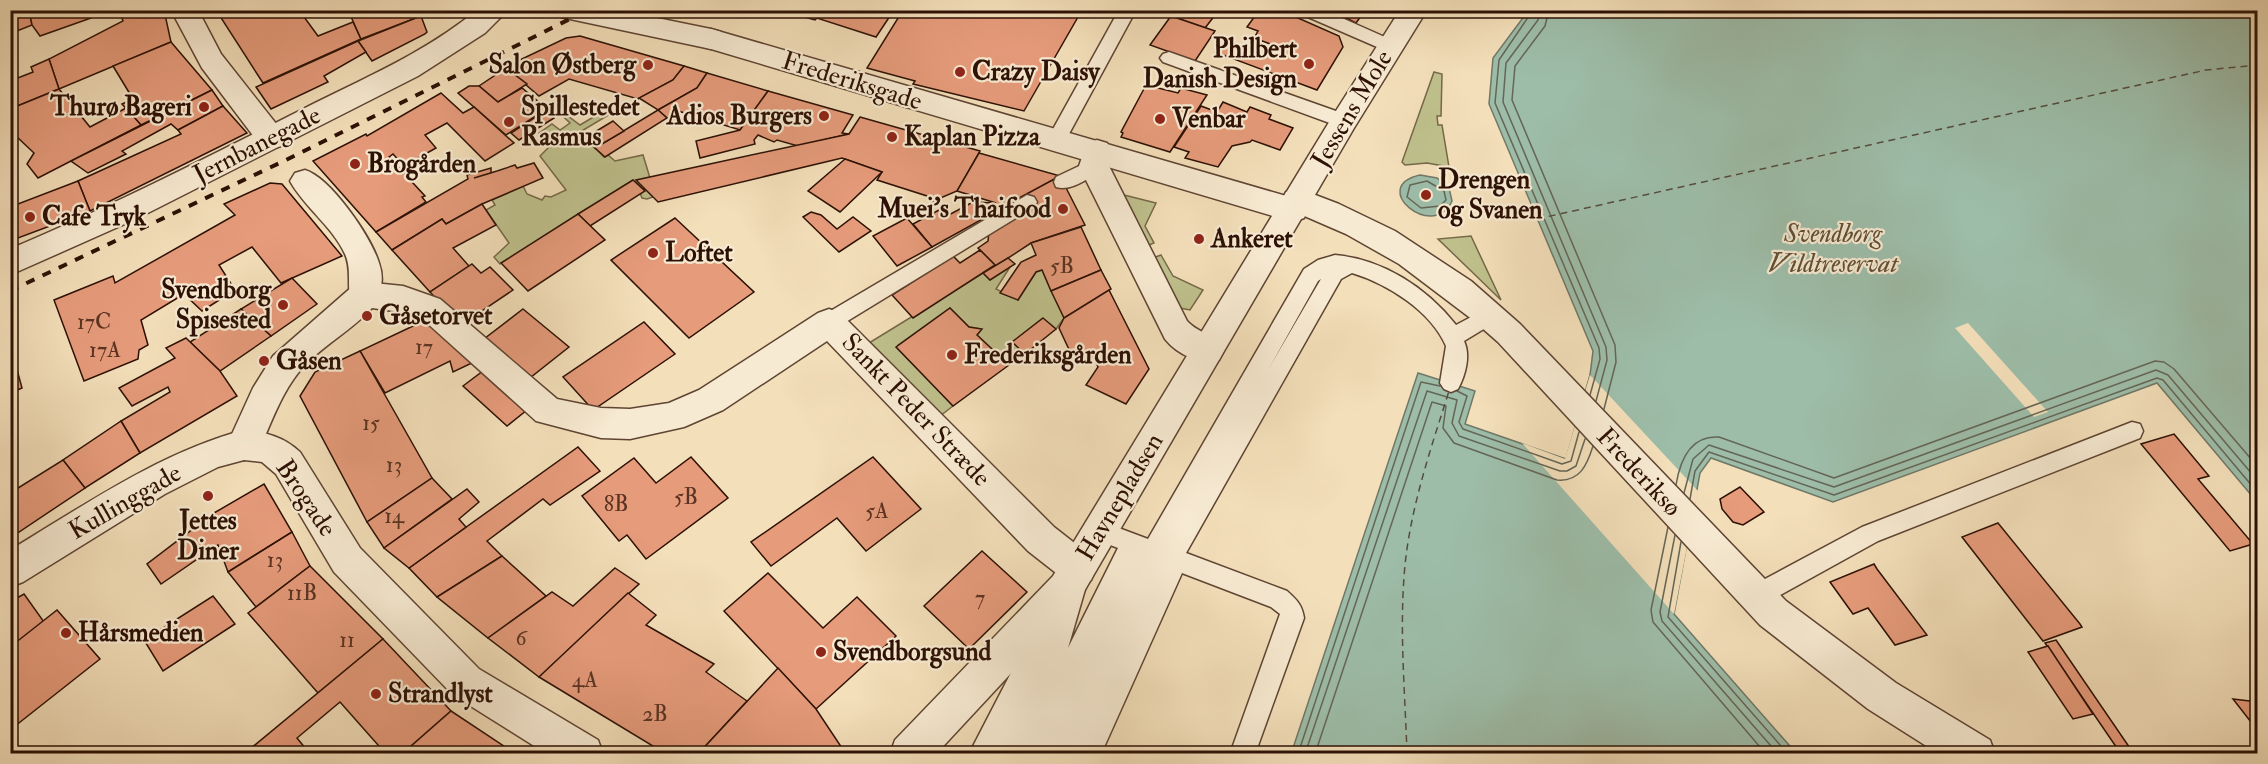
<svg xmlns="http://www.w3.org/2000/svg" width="2268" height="764" font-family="'IM FELL Double Pica',serif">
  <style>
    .green { fill: #bfc18d; stroke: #766848; stroke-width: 1.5 }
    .water { fill: #9dbda9; stroke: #707867; stroke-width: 1.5 }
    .pier { fill: #f3dfba }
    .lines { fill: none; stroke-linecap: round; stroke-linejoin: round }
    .shore { stroke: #646656; stroke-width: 1.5 }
    .ferry { stroke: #544d3e; stroke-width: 1.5; stroke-dasharray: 7 5; stroke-linecap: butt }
    .building { fill: #e69b7b; stroke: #2c1004; stroke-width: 1.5 }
    .service-casing { stroke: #5e4432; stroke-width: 3 }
    .pedestrian-casing { stroke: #5e4432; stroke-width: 3 }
    .minor-casing { stroke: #5e4432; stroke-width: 3 }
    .tertiary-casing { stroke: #5e4432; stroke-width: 3 }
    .service { fill: #f7ead2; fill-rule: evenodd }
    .pedestrian { fill: #f7ead2; fill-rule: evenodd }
    .minor { fill: #f7ead2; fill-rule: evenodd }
    .tertiary { fill: #f7ead2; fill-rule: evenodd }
    .rail { stroke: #2c1004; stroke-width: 4; stroke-dasharray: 9 9; stroke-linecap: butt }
    .poi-dot { fill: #8f2418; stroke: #f7ead2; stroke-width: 2 }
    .labels { text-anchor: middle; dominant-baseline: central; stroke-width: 4.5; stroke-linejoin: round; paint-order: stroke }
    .number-label { font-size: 22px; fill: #5a3322 }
    .poi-label { font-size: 26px; font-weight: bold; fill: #2c1004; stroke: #f7ead2; text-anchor: start }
    .street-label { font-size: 26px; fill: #2c1004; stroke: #f7ead2 }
    .park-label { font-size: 26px; font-style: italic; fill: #5f4e34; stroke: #f7ead2 }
  </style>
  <rect width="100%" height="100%" fill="#f3dfba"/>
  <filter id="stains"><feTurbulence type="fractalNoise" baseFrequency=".00333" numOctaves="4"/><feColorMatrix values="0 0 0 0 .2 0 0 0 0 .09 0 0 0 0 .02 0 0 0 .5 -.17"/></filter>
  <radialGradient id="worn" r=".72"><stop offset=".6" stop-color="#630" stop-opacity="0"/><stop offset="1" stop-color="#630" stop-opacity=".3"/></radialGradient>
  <g class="green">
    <polygon points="1434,72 1442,74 1441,116 1437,116 1438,125 1442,125 1449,167 1427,163 1405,165 1402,162"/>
    <polygon points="553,107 556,107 580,125 607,109 612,113 580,132 604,157 608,155 615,161 643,155 650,178 637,181 653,197 647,199 642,198 640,193 644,190 633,180 500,264 494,257 509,243 486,210 495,205 492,200 523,186 527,194 542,200 545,196 551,197 566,190 540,156 552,144 548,140 539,146 535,143 544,137 539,133 552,124 560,130 570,123"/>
    <polygon points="1124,195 1156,203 1145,226 1154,243 1147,246 1122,196"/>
    <polygon points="1471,236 1501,300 1438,239"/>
    <polygon points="1161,255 1173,276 1203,290 1190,310 1180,308 1153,258"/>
    <polygon points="1010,267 996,289 1018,300 1036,272 1042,270 1064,318 1056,329 1042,319 1013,342 1025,354 1009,365 977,335 981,329 969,327 950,308 898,345 953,406 940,416 869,343 983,273 990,280"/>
  </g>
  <g class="water">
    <polygon points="1528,11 2257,11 2257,502 2157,383 1833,502 1711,458 1700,473 1674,614 1796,753 1291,754 1418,373 1475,391 1465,424 1566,459 1590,375 1593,351 1489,104 1493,58"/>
    <path d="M1420,175L1437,178L1449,188L1452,201C1434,242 1367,187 1420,175Z"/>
  </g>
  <g class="pier">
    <polygon points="1968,323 2048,412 2034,417 1955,328"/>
    <polygon points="1590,375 1698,491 1674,614 1522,443 1565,459"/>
  </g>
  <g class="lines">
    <g class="shore">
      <polyline points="1533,10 1499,60 1495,103 1599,348 1600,359 1590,395"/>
      <polyline points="1540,10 1538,20 1506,63 1503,102 1606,347 1607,360 1596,401"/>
      <polyline points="1549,10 1545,26 1515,66 1512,100 1615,345 1616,362 1604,409"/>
      <polygon points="1427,181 1444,191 1446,200 1440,206 1421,208 1407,197 1410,185"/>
      <polyline points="1457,391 1467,396 1459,422 1463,429 1562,464 1571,461 1579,432"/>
      <path d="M1676,485C1680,460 1690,435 1719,437L1834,478L2155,361L2164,362L2174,369L2258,467"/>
      <polyline points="1684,493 1693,459 1709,445 1834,487 2156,370 2168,375 2258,481"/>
      <polyline points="1690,499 1695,471 1709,452 1834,495 2157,378 2163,380 2258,493"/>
      <polyline points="1668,527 1651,610 1653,622 1766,754"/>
      <polyline points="1675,535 1660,612 1662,621 1778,754"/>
      <polyline points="1681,542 1668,617 1788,754"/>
      <polyline points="1298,754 1421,382 1440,386"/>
      <polyline points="1305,754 1427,391 1457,400 1452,423 1459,436 1560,471 1567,471 1576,466 1585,439"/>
      <path d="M1315,754L1432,402L1446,406L1443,428L1454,443L1557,480C1580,482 1587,465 1593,446"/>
    </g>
    <g class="ferry">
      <polyline points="1537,219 2206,70 2258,65"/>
      <path d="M1407,754C1405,691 1399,628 1405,565C1411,506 1431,448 1449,391"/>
    </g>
  </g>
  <g class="building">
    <polygon points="10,10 29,10 32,25 12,33"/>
    <polygon points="44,10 102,10 90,15 91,18 40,36 32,25 30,15"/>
    <polygon points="164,10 171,42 59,89 49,59 123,21 120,13"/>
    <polygon points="216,10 299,10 318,36 353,22 361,39 263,83"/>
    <polygon points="348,10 418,10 421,16 361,39"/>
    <polygon points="894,10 876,37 817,18 815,20 782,11"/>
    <polygon points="903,10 1082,10 1024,111 913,84 915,81 867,68"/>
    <polygon points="1175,10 1219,10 1205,28 1171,16"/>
    <polygon points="1244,10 1280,10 1339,36 1343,47 1317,90 1215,52 1224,40 1274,58 1281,48 1254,38 1258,31 1247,27 1255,16"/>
    <polygon points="1330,10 1372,10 1368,15 1361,16 1356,23"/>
    <polygon points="421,16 427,32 425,34 372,61 358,41"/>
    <polygon points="1171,16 1215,31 1195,61 1150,45"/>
    <polygon points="580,36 684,66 673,80 638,99 569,79 539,96 505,67 566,38"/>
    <polygon points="358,41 366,52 324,76 328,82 271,109 256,87"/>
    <polygon points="171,42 212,90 141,125 122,104 133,99 113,66"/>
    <polygon points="49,59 59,89 10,109 10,81 33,72 31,67"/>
    <polygon points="684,66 707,73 697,88 658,110 639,98 673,80"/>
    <polygon points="506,68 527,84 498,102 479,86"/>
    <polygon points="707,73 768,91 740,130 678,111 674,119 667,118 658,110 697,88"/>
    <polygon points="1146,85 1178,93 1181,88 1207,95 1170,152 1121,137 1123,133 1121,132"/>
    <polygon points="469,86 479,86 498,102 522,88 547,109 506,135 458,93"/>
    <polygon points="59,89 90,127 126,108 141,125 38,178 27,164 34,153 17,137 10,136 10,109"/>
    <polygon points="212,90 223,106 178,130 171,124 122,151 126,154 88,173 71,161"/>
    <polygon points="768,91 853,115 842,133 849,134 798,146 777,140 774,142 758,135 754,140 755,144 700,158 696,141 740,130"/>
    <polygon points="441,93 463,113 474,107 514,143 485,161 447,123 425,135 436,148 404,166 393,154 389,157 425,196 422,197 426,202 376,232 313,161 366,134 367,136"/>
    <polygon points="1223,102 1247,112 1250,107 1271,115 1269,119 1293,128 1280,150 1252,140 1250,142 1232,146 1218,167 1185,158 1189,152 1174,147 1201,106 1217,112"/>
    <polygon points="223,106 247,133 90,211 78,181 181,134 178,130"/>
    <polygon points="546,110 554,118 519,140 511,133"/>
    <polygon points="658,110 667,118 605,157 595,148"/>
    <polygon points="860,117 980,151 957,191 931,202 927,196 877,180 882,172 842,158 658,202 636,180 849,134"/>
    <polygon points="613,121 624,131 595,148 585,138"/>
    <polygon points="979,153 1060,176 932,247 913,224 939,210 945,217 973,202 996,203 957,191"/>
    <polygon points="845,159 882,172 840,212 808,191"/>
    <polygon points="534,163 543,178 482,204 446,224 442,219 392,250 376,232 468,179 467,175 491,168 491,173 474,178 497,171 515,165 517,168"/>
    <polygon points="1060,176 1085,225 1031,243 996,266 978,248 988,241 989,231 1027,202 1021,197"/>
    <polygon points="633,180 645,191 590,226 578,214"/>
    <polygon points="78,181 90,211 10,241 10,207"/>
    <polygon points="270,183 282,184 342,256 281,283 252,247 219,265 235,290 202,311 184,294 141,320 148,345 139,350 138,359 84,381 54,300 113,276 115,283 235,215 224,204"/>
    <polygon points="482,204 496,225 453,248 469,266 430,292 392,250 442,219 446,224"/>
    <polygon points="811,212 821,215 837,229 853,217 871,231 839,252 803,217"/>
    <polygon points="578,214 605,240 528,291 501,263"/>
    <polygon points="675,218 754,292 689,338 611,260"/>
    <polygon points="907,218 932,247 897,266 873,236"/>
    <polygon points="1081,227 1101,270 1051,291 1042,270 1036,272 1018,300 1000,293 1021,262 1036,255 1031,243"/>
    <polygon points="980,250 995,265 913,318 892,295 953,256 960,263"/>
    <polygon points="1008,258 1015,264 990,280 983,273"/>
    <polygon points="472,264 481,273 490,267 513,290 461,325 430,292"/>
    <polygon points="1101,270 1111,289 1064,318 1051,291"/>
    <polygon points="292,278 317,304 271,336 241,309"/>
    <polygon points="1109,290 1149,369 1126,404 1086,385 1098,367 1091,352 1073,358 1059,328 1064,318"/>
    <polygon points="950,308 969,327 982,329 977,335 1009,365 953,406 896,347"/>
    <polygon points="241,309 271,336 220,371 190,342"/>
    <polygon points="523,309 569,347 526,381 480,342"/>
    <polygon points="430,318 476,361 453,372 450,361 385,393 360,351"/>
    <polygon points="1043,318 1056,329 1025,354 1012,342"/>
    <polygon points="644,322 675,354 593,410 563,377"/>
    <polygon points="186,338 220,371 237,396 140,453 121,421 170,392 168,387 132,406 119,388 175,358 166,348"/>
    <polygon points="10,344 22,388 10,393"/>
    <polygon points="360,351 432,478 367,522 300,396 315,372"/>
    <polygon points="483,371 527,410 507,426 463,386"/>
    <polygon points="121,421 140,453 85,488 63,460"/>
    <polygon points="2174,434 2209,476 2198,479 2253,544 2230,551 2141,444"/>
    <polygon points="578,447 600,471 550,505 543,499 487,541 502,556 437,597 409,568"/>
    <polygon points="691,457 728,498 646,559 627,535 619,541 582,496 634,458 656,483"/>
    <polygon points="873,457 921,509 866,551 837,518 771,566 751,542"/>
    <polygon points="63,460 85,488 10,538 10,493"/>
    <polygon points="432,478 452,499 384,548 367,522"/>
    <polygon points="264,484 292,532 228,572 218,545 161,584 147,564 214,513"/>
    <polygon points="1740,487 1764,512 1743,525 1733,522 1722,509 1720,499"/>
    <polygon points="467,489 479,502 459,519 466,527 409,568 384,548"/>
    <polygon points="1998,523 2080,624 2082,627 2043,641 1962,537"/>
    <polygon points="292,532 310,566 256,607 228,572"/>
    <polygon points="982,551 1027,592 969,649 924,606"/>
    <polygon points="502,556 546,596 488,638 437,597"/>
    <polygon points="1874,564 1877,569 1927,635 1895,645 1868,608 1853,614 1830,582"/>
    <polygon points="310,566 383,639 318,693 248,613"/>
    <polygon points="615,568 639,584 539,677 488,638 552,592 573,606"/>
    <polygon points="768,573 823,628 857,597 896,636 816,709 724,611"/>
    <polygon points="628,593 656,615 646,625 714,664 706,672 747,701 698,754 666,754 539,677"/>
    <polygon points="24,594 44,622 10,647 10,602"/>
    <polygon points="213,596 235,624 163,671 144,640"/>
    <polygon points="57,610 100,659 10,730 10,647"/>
    <polygon points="383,639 451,711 402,754 386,754 340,702 297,738 310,754 244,754"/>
    <polygon points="2056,640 2134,754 2121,754 2045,643"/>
    <polygon points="2048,646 2093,714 2073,719 2028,652"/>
    <polygon points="778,668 816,709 844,751 840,754 698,754"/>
    <polygon points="2233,699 2258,702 2258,731"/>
    <polygon points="451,711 516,754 402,754"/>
  </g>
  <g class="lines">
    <defs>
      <g id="service">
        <polygon points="1119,10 1136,10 1063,145 1049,145 1047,140"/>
        <polygon points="1299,10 1324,10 1396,42 1399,46 1396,50 1384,50 1301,14"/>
        <polygon points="1169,52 1350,116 1353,121 1350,126 1338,126 1163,62 1160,58 1163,54"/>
        <path d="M1094,159L1101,161L1103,166L1101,171C1088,178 1071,192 1056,187L1054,182L1056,177Z"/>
        <polygon points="1027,195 1034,197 1037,202 1034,207 836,328 829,330 822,328 819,322 822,316"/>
        <path d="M1335,255C1383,259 1427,288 1456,325L1490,307L1497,309L1500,315L1497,321L1464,341C1471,356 1465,376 1458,389L1451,392L1444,389L1440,383L1446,346C1431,311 1388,284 1352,273L1341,279L1186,553L1287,591C1297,600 1302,605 1304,618L1255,754H1230L1280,614L1271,607L1182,573L1101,754H969L1043,611L1051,608L1055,610L1066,578L1074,575L1082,578L1086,586L1068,648L1118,548L1092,538L1089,531L1092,524L1100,521L1148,539L1304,269L1318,260ZM1321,279L1268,370L1318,281Z"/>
        <polygon points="2132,422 2140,424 2143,431 2140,438 1878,541 1764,604 1756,607 1748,604 1744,596 1748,588 1862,527"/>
      </g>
      <g id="pedestrian">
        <polygon points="711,29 1293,198 1304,202 1308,210 1304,218 1293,222 701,46 697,39 701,32"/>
        <path d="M305,170C331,178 371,237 379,263C384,277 382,291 375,304L364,308L353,304C345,289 353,271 345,254C332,226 305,208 290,181L295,173Z"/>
      </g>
      <g id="minor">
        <polygon points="171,10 198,10 221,54 281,130 285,138 281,146 271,149 261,146 202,68"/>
        <polygon points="557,10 618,10 711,29 721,32 725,39 721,46 711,49 570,19 561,17"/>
        <path d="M1097,140L1107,143L1112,151L1109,166L1187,321C1199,334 1216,334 1224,350L1219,360C1201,366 1177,354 1165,339L1079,166L1087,143Z"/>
        <polygon points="1297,188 1339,204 1395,231 1471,281 1520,324 1786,601 1896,683 1990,740 1995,754 1939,754 1868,709 1760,625 1498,342 1473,320 1399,264 1346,234 1286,208 1282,200 1286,192"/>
        <path d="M364,282L403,286L440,299L557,399L601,408L630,409L669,403L699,390L818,313L829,309L840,313L1054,527L1091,556L1096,568L1091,580L1078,585L1065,580L1028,551L827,341L723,410L684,427L630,439L601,438L536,421L427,323L408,313L372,308C352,330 325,344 304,366C281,391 271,425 256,456L244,460L232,456L227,445L253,388L273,356L353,286Z"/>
      </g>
      <g id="tertiary">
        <path d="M477,10H508L485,33L418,76L136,219L10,275V249C110,207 206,158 303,109C362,79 425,53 477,10Z"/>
        <polygon points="1400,10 1427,10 1354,128 1079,600 936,754 890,754 895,740 1053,576 1334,114"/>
        <path d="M244,430C266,432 284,437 300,452L360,548L479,669L598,740L603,754H547L453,695L334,572L276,474L262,462L244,460L218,467L165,494L23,582L10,587V550C85,505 159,453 244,430Z"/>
      </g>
    </defs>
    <use href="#service" class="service-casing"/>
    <use href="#pedestrian" class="pedestrian-casing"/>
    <use href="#minor" class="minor-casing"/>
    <use href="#tertiary" class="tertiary-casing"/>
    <use href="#service" class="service"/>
    <use href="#pedestrian" class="pedestrian"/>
    <use href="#minor" class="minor"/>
    <use href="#tertiary" class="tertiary"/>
    <polyline class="rail" points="10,291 288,159 588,10"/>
  </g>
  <g class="poi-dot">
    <circle cx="1309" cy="64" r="6"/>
    <circle cx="648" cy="65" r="6"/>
    <circle cx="960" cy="72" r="6"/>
    <circle cx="204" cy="107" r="6"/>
    <circle cx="824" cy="116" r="6"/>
    <circle cx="1160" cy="119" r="6"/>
    <circle cx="509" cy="122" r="6"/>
    <circle cx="892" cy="137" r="6"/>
    <circle cx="355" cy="164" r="6"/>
    <circle cx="1426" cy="195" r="6"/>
    <circle cx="1063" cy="209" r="6"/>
    <circle cx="30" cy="217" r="6"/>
    <circle cx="1199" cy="239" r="6"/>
    <circle cx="653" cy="253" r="6"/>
    <circle cx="283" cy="305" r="6"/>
    <circle cx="367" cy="316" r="6"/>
    <circle cx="952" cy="355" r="6"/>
    <circle cx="264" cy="361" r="6"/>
    <circle cx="208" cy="496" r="6"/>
    <circle cx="66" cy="633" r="6"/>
    <circle cx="821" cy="652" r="6"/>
    <circle cx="376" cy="694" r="6"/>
  </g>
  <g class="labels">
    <g class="number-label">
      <text x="1062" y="266">5B</text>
      <text x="94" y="322">17C</text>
      <text x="424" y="347">17</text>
      <text x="105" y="350">17A</text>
      <text x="371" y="423">15</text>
      <text x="394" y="465">13</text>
      <text x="686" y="497">5B</text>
      <text x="616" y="504">8B</text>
      <text x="877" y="511">5A</text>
      <text x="394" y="516">14</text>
      <text x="275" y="560">13</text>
      <text x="302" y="593">11B</text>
      <text x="980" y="598">7</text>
      <text x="521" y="638">6</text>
      <text x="347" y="640">11</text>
      <text x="585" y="680">4A</text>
      <text x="655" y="714">2B</text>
    </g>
    <g class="poi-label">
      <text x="1297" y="49" text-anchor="end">Philbert<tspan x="1297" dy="30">Danish Design</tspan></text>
      <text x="636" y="65" text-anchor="end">Salon Østberg</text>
      <text x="972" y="72">Crazy Daisy</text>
      <text x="192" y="107" text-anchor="end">Thurø Bageri</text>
      <text x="521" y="107">Spillestedet<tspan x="521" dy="30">Rasmus</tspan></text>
      <text x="812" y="116" text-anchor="end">Adios Burgers</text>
      <text x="1172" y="119">Venbar</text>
      <text x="904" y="137">Kaplan Pizza</text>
      <text x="367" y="164">Brogården</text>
      <text x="1438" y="180">Drengen<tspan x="1438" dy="30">og Svanen</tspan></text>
      <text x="1051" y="209" text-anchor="end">Muei's Thaifood</text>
      <text x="42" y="217">Cafe Tryk</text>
      <text x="1211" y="239">Ankeret</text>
      <text x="665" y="253">Loftet</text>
      <text x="271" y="290" text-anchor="end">Svendborg<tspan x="271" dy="30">Spisested</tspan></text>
      <text x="379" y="316">Gåsetorvet</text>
      <text x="964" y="355">Frederiksgården</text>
      <text x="276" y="361">Gåsen</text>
      <text x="208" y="521" text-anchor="middle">Jettes<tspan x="208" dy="30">Diner</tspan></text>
      <text x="78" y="633">Hårsmedien</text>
      <text x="833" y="652">Svendborgsund</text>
      <text x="388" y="694">Strandlyst</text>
    </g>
    <g class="street-label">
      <text transform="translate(852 81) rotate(17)">Frederiksgade</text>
      <text transform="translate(1352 109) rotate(-59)">Jessens Mole</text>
      <text transform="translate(257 145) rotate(-27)">Jernbanegade</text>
      <text transform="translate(916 410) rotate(46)">Sankt Peder Stræde</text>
      <text transform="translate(1639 472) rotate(47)">Frederiksø</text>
      <text transform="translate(1120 497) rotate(-59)">Havnepladsen</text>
      <text transform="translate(306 498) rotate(56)">Brogade</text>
      <text transform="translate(125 502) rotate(-30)">Kullinggade</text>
    </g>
    <g class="park-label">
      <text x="1833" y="234">Svendborg<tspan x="1833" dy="30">Vildtreservat</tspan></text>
    </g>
  </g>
  <rect width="2268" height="764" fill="none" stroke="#f3dfba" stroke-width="36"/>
  <rect x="12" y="12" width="2244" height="740" fill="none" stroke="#2c1004" stroke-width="3"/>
  <rect x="18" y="18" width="2232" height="728" fill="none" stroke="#2c1004" stroke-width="1.5"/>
  <rect width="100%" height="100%" filter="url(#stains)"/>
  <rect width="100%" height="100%" fill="url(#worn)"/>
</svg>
